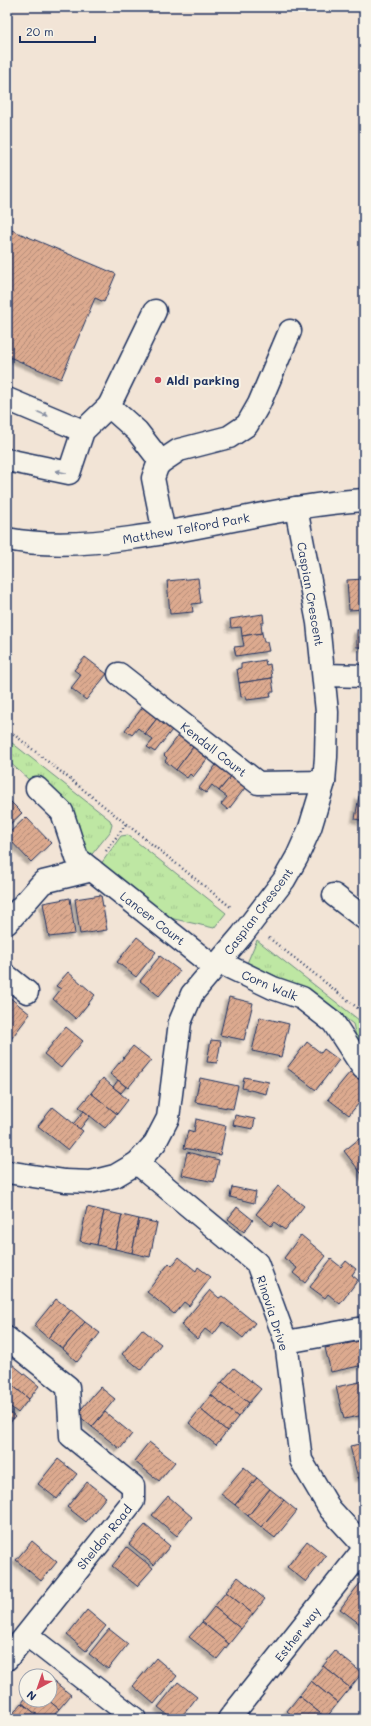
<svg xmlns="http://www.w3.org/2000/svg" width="371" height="1726" font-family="Mali,sans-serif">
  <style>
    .grass { fill: url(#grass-tufts); stroke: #6c8b80 }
    .building { fill: url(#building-hatch); stroke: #1b2f5e; filter: url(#shadow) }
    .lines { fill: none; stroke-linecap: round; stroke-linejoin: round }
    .minor-casing { stroke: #1b2f5e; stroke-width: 25 }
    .path { stroke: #1b2f5e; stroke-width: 2.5; stroke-dasharray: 1 3; stroke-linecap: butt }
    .minor { stroke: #f7f3e8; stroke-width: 22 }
    .oneway { fill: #8991a3 }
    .poi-dot { fill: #d1495b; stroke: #f7f3e8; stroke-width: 1.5 }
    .labels { text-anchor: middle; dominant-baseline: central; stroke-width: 4; stroke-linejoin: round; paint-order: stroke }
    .poi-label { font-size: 12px; font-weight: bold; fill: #1b2f5e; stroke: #f7f3e8; text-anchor: start }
    .street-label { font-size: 12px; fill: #1b2f5e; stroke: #f7f3e8 }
  </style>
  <defs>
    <pattern id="grass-tufts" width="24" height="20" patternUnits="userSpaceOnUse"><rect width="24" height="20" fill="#bee7a3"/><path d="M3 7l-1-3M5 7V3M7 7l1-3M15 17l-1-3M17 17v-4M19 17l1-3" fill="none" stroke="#a3c68f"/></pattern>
    <pattern id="building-hatch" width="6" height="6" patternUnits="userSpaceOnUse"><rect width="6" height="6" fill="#dcaa8f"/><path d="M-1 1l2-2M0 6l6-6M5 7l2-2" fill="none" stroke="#b28b78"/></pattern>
    <filter id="shadow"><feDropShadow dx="-3.5" dy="3.5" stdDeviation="1" flood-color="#0004"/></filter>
  </defs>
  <rect width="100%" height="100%" fill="#f2e4d6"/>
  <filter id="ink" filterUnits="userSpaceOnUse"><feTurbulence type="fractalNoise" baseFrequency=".025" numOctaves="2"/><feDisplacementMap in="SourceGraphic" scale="8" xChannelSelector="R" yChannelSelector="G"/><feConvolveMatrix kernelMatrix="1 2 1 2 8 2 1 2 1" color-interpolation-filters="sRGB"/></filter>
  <g filter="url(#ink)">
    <g class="grass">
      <polygon points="7,739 110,820 112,825 110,832 88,859 57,796 28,779 7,760"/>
      <polygon points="128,835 226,913 214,928 161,916 98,868 121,836"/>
      <polygon points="257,940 364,1024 364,1054 357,1040 353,1024 344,1017 303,992 301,988 247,963"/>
    </g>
    <g class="building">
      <polygon points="7,228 116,274 104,302 95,298 61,379 7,356"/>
      <polygon points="198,578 201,603 192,604 193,612 170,614 167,581"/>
      <polygon points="364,579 364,609 349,610 347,580"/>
      <polygon points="263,614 264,623 261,623 262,633 242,636 241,627 231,628 230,619"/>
      <rect x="357" y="630" width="7" height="17"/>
      <polygon points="262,633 264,642 267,642 269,651 236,656 234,647 244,646 242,636"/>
      <polygon points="85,657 107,674 86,700 71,688 81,675 74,670"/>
      <polygon points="265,660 266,665 270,664 272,678 239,683 237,669 241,668 241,664"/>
      <polygon points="272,678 274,692 270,692 271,697 247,700 246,696 241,697 239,683"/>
      <polygon points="145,704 158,717 145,734 138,728 132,735 125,730"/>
      <polygon points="158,717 175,726 155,752 147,747 153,740 145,734"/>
      <polygon points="179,735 183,738 185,735 196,743 176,770 165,761 167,758 164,755"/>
      <polygon points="196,743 208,758 193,777 190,774 187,778 176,770"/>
      <polygon points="219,761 232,775 219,791 212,785 206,793 199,788"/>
      <polygon points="232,775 248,784 228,810 221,804 227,797 219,791"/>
      <polygon points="359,796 364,797 364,821 355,819"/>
      <polygon points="7,798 22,813 7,827"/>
      <polygon points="26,817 51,843 31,862 7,837 7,835"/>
      <polygon points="101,895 107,930 80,934 75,899"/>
      <polygon points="70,898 75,934 49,937 43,903"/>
      <polygon points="137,937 156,952 136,977 117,962"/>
      <polygon points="160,956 180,971 159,996 140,981"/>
      <polygon points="68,972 95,995 76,1019 53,999 61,989 56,986"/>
      <polygon points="8,996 30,1014 11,1039 7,1036"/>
      <polygon points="229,997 253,1003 244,1040 220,1035"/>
      <polygon points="260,1017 289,1024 281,1057 252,1051"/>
      <polygon points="66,1027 83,1041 61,1068 44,1054"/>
      <polygon points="211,1040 221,1041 217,1063 207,1062"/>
      <polygon points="307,1042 321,1053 324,1049 339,1060 316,1090 287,1068"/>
      <polygon points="133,1046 151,1060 128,1088 110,1074"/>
      <polygon points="350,1072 364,1083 364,1097 349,1115 328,1099"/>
      <polygon points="244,1077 269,1082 266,1094 242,1088"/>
      <polygon points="103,1078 128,1100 117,1114 91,1093"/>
      <polygon points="200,1078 238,1086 233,1109 195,1102"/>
      <polygon points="118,1080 126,1087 121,1093 113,1087"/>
      <polygon points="91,1093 117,1114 105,1128 79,1107"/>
      <polygon points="53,1107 83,1131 68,1150 38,1126"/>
      <polygon points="84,1111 90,1116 80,1129 73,1124"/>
      <polygon points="235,1115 255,1119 253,1129 233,1125"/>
      <polygon points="196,1119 226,1126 220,1155 184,1148 188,1130 194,1132"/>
      <polygon points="364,1135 364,1177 344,1151"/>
      <polygon points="187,1152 219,1160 214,1182 182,1175"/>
      <polygon points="278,1186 304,1206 285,1230 274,1222 271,1226 256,1214"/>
      <polygon points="232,1187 256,1192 254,1203 230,1197"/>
      <polygon points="87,1207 104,1211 97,1245 80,1241"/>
      <polygon points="237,1207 253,1220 244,1232 228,1219"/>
      <polygon points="104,1211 122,1215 115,1249 97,1245"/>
      <polygon points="122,1215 139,1219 132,1253 115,1249"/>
      <polygon points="139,1219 157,1223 150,1257 132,1253"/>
      <polygon points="301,1235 326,1256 305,1283 293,1273 297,1268 284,1258"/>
      <polygon points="179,1257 196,1271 198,1267 211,1277 189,1306 184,1302 174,1314 147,1292 169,1263 172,1266"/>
      <polygon points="331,1259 341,1267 346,1261 356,1269 352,1275 358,1280 340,1304 328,1294 325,1298 310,1287"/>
      <polygon points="210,1290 219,1298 222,1296 255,1323 243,1338 223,1322 213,1335 205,1329 197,1339 181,1325"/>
      <polygon points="56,1299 71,1310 48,1338 34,1326"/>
      <polygon points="71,1310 85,1322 63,1349 48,1338"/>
      <polygon points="85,1322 100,1333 77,1362 63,1349"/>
      <polygon points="142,1329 161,1344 141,1370 122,1354"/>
      <polygon points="360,1341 364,1365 331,1372 325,1348"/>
      <polygon points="7,1360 39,1386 29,1399 7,1381"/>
      <polygon points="234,1368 261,1389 249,1403 222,1382"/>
      <polygon points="7,1381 29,1399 18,1413 7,1404"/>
      <polygon points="364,1381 364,1415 344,1419 336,1387"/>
      <polygon points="222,1382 249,1403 238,1417 211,1395"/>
      <polygon points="100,1387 115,1399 92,1427 77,1414"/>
      <polygon points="211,1395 238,1417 227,1431 200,1409"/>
      <polygon points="200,1409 227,1431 216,1445 189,1423"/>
      <polygon points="7,1410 15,1417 7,1426"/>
      <polygon points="105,1412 132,1434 120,1449 92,1427"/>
      <polygon points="149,1442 175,1462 159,1481 134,1461"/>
      <polygon points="364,1443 364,1477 358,1478 350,1446"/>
      <polygon points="58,1459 77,1474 57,1499 38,1484"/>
      <polygon points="244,1467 257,1478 235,1505 221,1494"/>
      <polygon points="257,1478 270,1489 248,1516 235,1505"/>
      <polygon points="87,1482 106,1497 86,1522 67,1507"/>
      <polygon points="270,1489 284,1500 261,1527 248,1516"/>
      <polygon points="168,1496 192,1517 177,1536 152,1515"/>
      <polygon points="284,1500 297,1511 275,1538 261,1527"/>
      <polygon points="145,1525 170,1546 154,1565 129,1544"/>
      <polygon points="32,1541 57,1562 41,1581 16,1560"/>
      <polygon points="307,1541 326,1556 306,1582 287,1567"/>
      <polygon points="127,1547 153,1568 137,1586 112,1566"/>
      <polygon points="238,1577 265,1599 253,1614 226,1592"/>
      <polygon points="360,1583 364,1586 364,1619 360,1624 340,1609"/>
      <polygon points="226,1592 253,1614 241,1629 214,1607"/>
      <polygon points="214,1607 241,1629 229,1644 202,1622"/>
      <polygon points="87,1610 106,1626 86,1651 67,1635"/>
      <polygon points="202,1622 229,1644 217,1659 189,1637"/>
      <polygon points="109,1629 128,1644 108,1669 89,1654"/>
      <polygon points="335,1651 362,1673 350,1688 323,1666"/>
      <polygon points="156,1658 177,1676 154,1704 133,1686"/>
      <polygon points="323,1666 350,1688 338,1703 311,1681"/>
      <polygon points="50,1678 71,1695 59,1709 48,1700 50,1700"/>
      <polygon points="311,1681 338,1703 326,1718 299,1696"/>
      <polygon points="178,1682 197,1697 180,1719 173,1719 158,1707"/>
      <polygon points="299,1696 326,1718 326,1719 297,1719 287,1711"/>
      <polygon points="26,1697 26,1700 48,1700 59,1709 51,1719 42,1719 22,1703"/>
      <polygon points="22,1703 42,1719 12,1719 10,1717"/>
    </g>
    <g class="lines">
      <defs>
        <g id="minor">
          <polyline points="7,399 83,431"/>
          <polyline points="109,406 155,311"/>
          <polyline points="7,460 69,473 83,431 109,406 137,431 161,462"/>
          <polyline points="164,533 153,478 157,467 161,462 179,450 229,437 247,425 259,404 290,331"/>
          <path d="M7,539C48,547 90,544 131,538C209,528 285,505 364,500"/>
          <polyline points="119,674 258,783 324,782"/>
          <polyline points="324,675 364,676"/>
          <polyline points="37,788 62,812 77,858 214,967"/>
          <polyline points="334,895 364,918"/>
          <polyline points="7,923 43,882 92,870"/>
          <polyline points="219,962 273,988 302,998 333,1022 363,1068"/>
          <polyline points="7,976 27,992"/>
          <polyline points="137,1163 257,1263 286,1342 301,1460 330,1509 364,1546"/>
          <polyline points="7,1172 65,1181 91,1182 115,1176 137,1163 155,1143 168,1118 180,1022 192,994 242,935 284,880 297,857 310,828 324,782 326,757 327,712 318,623 296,508"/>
          <polyline points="7,1338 68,1387 71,1436 133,1486 133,1501 7,1659"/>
          <polyline points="286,1342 364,1328"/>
          <polyline points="27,1635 135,1719"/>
          <polyline points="229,1719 364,1549"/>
        </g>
      </defs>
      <use href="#minor" class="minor-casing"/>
      <g class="path">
        <polyline points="7,729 232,908"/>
        <polyline points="106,851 126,824"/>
        <polyline points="269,938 364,1013"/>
      </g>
      <use href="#minor" class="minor"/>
    </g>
    <defs><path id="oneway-solid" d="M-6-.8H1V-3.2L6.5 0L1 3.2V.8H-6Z"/></defs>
    <g class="oneway">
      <use href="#oneway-solid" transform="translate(43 414) rotate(23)"/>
      <use href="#oneway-solid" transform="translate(61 472) rotate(-168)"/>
    </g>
  </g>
  <circle class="poi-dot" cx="158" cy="380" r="4"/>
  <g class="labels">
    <g class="poi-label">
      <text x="166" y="380">Aldi parking</text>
    </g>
    <g class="street-label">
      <text transform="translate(186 528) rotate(-10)">Matthew Telford Park</text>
      <text transform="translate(311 594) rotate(80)">Caspian Crescent</text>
      <text transform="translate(214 749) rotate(38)">Kendall Court</text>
      <text transform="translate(258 911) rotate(-53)">Caspian Crescent</text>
      <text transform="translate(153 918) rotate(38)">Lancer Court</text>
      <text transform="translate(270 985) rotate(23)">Corn Walk</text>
      <text transform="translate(273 1313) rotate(72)">Rinovia Drive</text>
      <text transform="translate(104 1537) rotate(-51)">Sheldon Road</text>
      <text transform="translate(297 1634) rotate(-52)">Esther way</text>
    </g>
  </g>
  <rect width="371" height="1726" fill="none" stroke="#f7f3e8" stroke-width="24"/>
  <rect x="12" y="12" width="347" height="1702" fill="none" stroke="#1b2f5e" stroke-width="1.5" filter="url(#ink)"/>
  <g transform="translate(38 1688) rotate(220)"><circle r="19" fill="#f7f3e8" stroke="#9fa5b1"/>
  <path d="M0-3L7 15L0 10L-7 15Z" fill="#d1495b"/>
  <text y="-6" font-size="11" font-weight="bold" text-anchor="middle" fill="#1b2f5e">N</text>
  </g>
  <path d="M20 36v6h75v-6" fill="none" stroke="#1b2f5e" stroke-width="2"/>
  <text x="26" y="36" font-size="12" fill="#1b2f5e" stroke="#f7f3e8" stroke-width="3" paint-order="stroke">20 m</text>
</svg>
